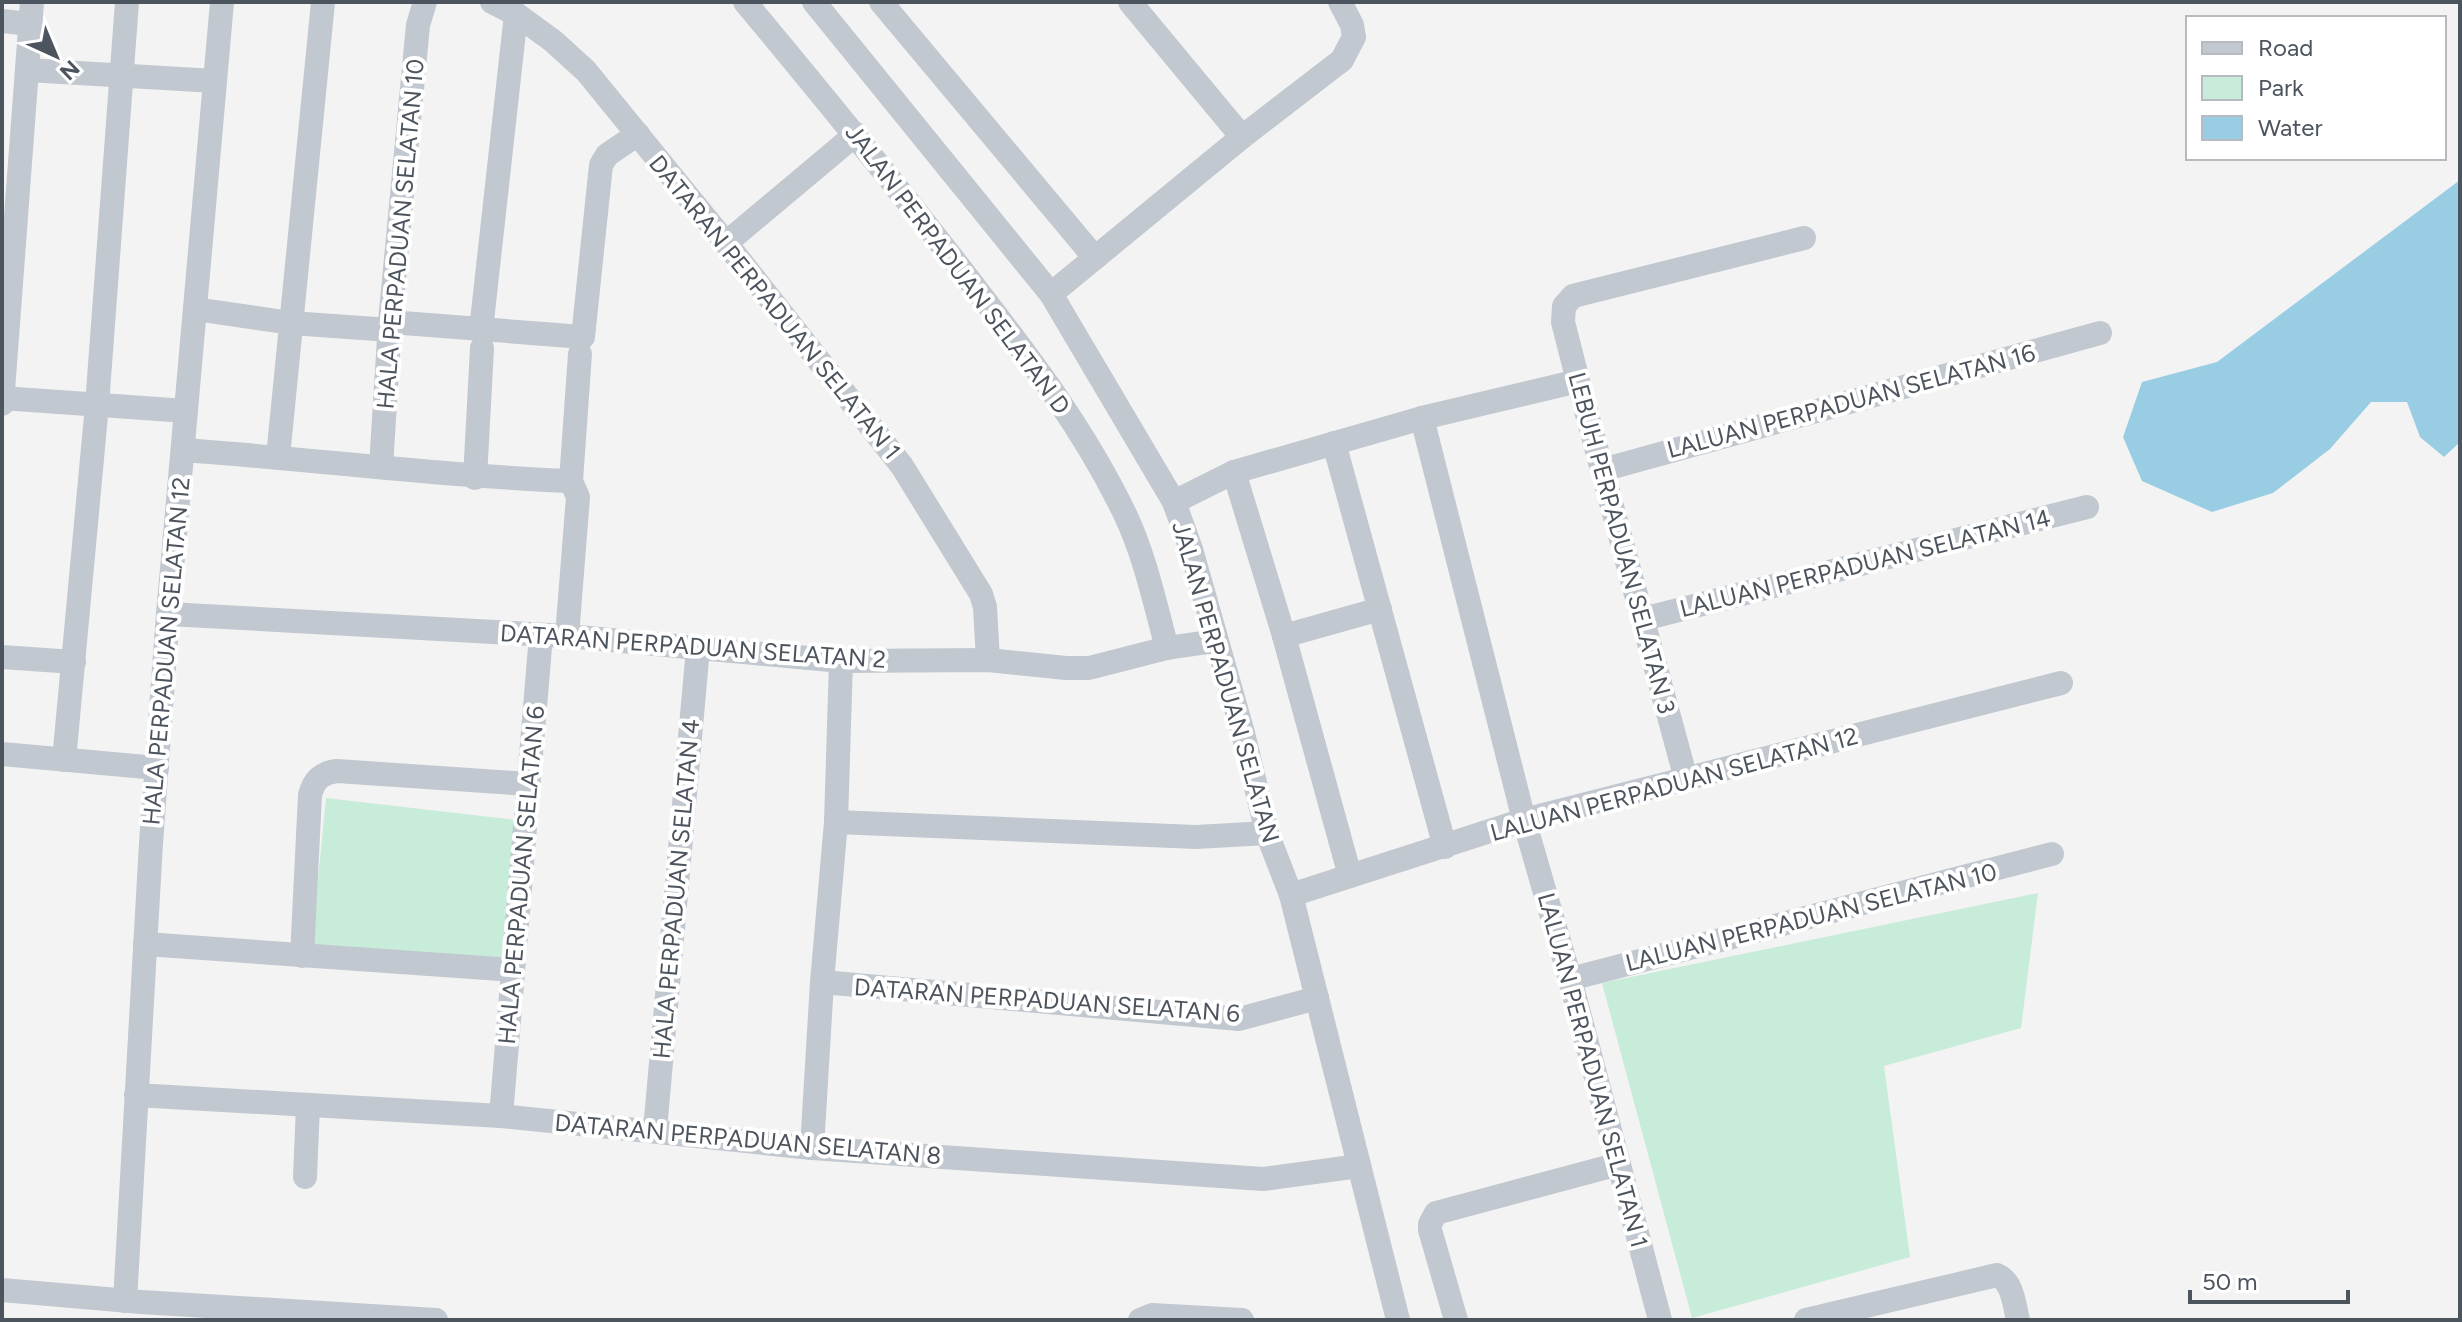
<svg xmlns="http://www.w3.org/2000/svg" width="2462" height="1322" font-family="Figtree,sans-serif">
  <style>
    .green { fill: #c7ecd9 }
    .water { fill: #99cde4 }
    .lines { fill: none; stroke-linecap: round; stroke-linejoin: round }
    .minor { stroke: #c2c8cf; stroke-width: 24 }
    .labels { text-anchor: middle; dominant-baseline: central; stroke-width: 8; stroke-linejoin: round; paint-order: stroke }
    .street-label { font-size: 24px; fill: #4c545e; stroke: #fff }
  </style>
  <rect width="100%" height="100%" fill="#f4f3f3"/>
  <g class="green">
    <polygon points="326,798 526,821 509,967 311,950"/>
    <polygon points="2038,893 2021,1028 1884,1066 1910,1257 1692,1318 1602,983"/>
  </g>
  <polygon class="water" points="2460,180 2460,442 2444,457 2420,437 2407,402 2371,402 2330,449 2273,493 2212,512 2142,481 2123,437 2142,382 2217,362"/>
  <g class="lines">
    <g class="minor">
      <polyline points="492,2 516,14 553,41 586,71 726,243 902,466 981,594 985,607 988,660"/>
      <path d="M745,2C821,93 895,184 967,277C1027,355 1082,425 1125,514C1145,556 1155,604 1167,648"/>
      <polyline points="814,2 1051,294 1174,502 1191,549 1243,733 1267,833 1291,895 1398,1320"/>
      <polyline points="881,2 1095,258"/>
      <polyline points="1130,2 1242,137"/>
      <polyline points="2,21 31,24"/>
      <polyline points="27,70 215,81"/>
      <polyline points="726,243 856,134"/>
      <polyline points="1051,294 1242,137 1342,60 1354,37 1352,25 1340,2"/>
      <polyline points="195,309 291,323 390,330"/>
      <polyline points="390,322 583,337 601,165 607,155 638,134"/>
      <polyline points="481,330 516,14"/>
      <polyline points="2,398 186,411"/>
      <polyline points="2,404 32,2"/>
      <polyline points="1422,418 1524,820 1570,979 1660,1320"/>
      <polyline points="1334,443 1445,847"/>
      <path d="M183,450C312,459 441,476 571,481L580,354"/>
      <polyline points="278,457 323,2"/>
      <polyline points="381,467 390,322 418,25 425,2"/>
      <polyline points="1602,470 2100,333"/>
      <polyline points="1234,472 1284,636 1350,876"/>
      <polyline points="475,478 482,348"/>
      <polyline points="1174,502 1234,472 1422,418 1578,381"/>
      <polyline points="168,614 567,636 841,661 988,660 1066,668 1089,668 1167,648 1215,641"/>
      <polyline points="1643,619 2087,507"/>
      <polyline points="567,636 578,497 571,481"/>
      <polyline points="1284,636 1380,609"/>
      <polyline points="2,657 74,662"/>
      <polyline points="2,754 157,768"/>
      <polyline points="64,760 97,405 127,2"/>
      <polyline points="1686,779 1578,381 1563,322 1564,306 1573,296 1804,238"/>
      <polyline points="836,822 1196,837 1267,833"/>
      <polyline points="1291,895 1524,820 2061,683"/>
      <polyline points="145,944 513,970"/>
      <path d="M302,956L310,795C314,780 321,773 337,771L528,784"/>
      <polyline points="1570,979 2052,854"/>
      <polyline points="822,982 1239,1019 1317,998"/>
      <polyline points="136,1095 501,1116 812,1148 1263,1179 1359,1166"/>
      <polyline points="501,1116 541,635"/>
      <polyline points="655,1130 698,648"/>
      <polyline points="812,1148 822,982 836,822 841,661"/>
      <polyline points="305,1177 308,1105"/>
      <polyline points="2,1290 141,1302 436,1320"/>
      <polyline points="125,1301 151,843 168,614 222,2"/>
      <polyline points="1140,1320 1152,1315 1242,1320"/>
      <polyline points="1456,1320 1430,1230 1430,1224 1436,1213 1619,1164"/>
      <path d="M1806,1320L1997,1275C2013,1282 2014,1304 2018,1320"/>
    </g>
  </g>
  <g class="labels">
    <g class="street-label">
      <text transform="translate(400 234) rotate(-85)">HALA PERPADUAN SELATAN 10</text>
      <text transform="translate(958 269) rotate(53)">JALAN PERPADUAN SELATAN D</text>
      <text transform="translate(775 307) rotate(51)">DATARAN PERPADUAN SELATAN 1</text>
      <text transform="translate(1851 401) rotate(-15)">LALUAN PERPADUAN SELATAN 16</text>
      <text transform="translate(1622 543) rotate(75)">LEBUH PERPADUAN SELATAN 3</text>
      <text transform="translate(1865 563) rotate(-14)">LALUAN PERPADUAN SELATAN 14</text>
      <text transform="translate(693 646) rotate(4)">DATARAN PERPADUAN SELATAN 2</text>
      <text transform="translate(166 651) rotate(-85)">HALA PERPADUAN SELATAN 12</text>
      <text transform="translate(1226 682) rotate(74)">JALAN PERPADUAN SELATAN</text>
      <text transform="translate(1674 784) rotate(-15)">LALUAN PERPADUAN SELATAN 12</text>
      <text transform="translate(521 875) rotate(-85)">HALA PERPADUAN SELATAN 6</text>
      <text transform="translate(676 889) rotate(-85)">HALA PERPADUAN SELATAN 4</text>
      <text transform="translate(1811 917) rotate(-14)">LALUAN PERPADUAN SELATAN 10</text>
      <text transform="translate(1047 1000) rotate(4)">DATARAN PERPADUAN SELATAN 6</text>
      <text transform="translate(1593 1070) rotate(75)">LALUAN PERPADUAN SELATAN 1</text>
      <text transform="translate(748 1139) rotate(5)">DATARAN PERPADUAN SELATAN 8</text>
    </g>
  </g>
  <rect width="2462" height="1322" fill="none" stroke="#4c545e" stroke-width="8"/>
  <rect x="2186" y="16" width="260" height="144" fill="#ffffff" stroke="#b7bbbf" stroke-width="2"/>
  <rect x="2202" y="42" width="40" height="12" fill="#c2c8cf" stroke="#b7bbbf" stroke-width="2"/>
  <text x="2258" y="56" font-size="24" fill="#4c545e">Road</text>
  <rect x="2202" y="76" width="40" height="24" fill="#c7ecd9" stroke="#b7bbbf" stroke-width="2"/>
  <text x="2258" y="96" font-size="24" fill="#4c545e">Park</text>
  <rect x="2202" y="116" width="40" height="24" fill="#99cde4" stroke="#b7bbbf" stroke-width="2"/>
  <text x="2258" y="136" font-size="24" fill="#4c545e">Water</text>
  <g transform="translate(56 56) rotate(136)" stroke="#ffffff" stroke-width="6" paint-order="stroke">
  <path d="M0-6L14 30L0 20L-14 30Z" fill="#4c545e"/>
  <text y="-12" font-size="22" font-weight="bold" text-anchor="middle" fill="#4c545e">N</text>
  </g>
  <path d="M2190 1290v12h158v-12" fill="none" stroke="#4c545e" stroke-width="4"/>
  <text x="2202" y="1290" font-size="24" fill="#4c545e" stroke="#ffffff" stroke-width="6" paint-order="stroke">50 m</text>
</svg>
